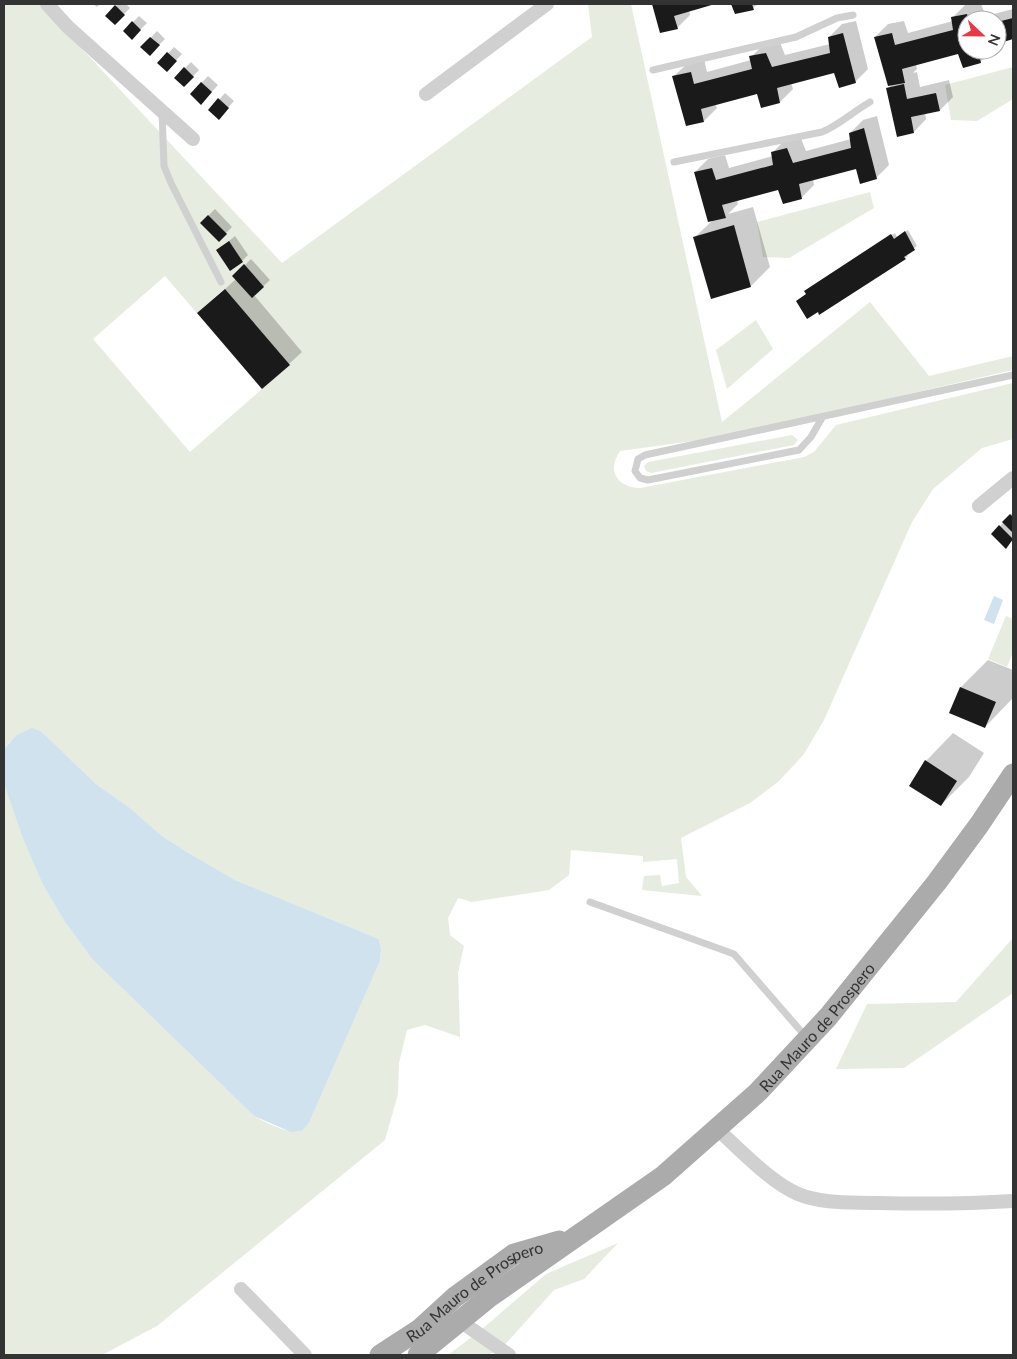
<svg xmlns="http://www.w3.org/2000/svg" width="1017" height="1359" font-family="Lato,sans-serif">
  <style>
    .green { fill: #e6ecdf; fill-rule: evenodd }
    .water { fill: #cfe2ee }
    .shadow { fill: #0003 }
    .building { fill: #1a1a1a }
    .lines { fill: none; stroke-linecap: round; stroke-linejoin: round }
    .service { stroke: #d0d0d0; stroke-width: 7 }
    .minor { stroke: #d0d0d0; stroke-width: 14 }
    .primary { stroke: #ababab; stroke-width: 21 }
    .labels { text-anchor: middle; dominant-baseline: central; stroke-width: 5; stroke-linejoin: round; paint-order: stroke }
    .street-label { font-size: 16px; fill: #333; stroke: #fff }
  </style>
  <rect width="100%" height="100%" fill="#fff"/>
  <g class="green">
    <path d="M4,4H40L282,263L592,37L588,4H631L722,422L870,302L929,376L1013,356V370L722,437L620,451C606,471 618,488 640,488L804,457L814,452L836,425L1013,383V439L982,448L933,489L912,522L824,720L804,754L779,781L750,803L681,838L686,877L702,896L642,890L644,876L660,875L662,886L679,883L677,859L643,862V856L571,850L569,875L549,890L472,902L458,898L448,918L450,935L464,946L458,973L460,1037L425,1025L407,1030L399,1063L398,1094L385,1140L157,1326L102,1355H4V784L43,885L65,922L92,959L254,1116C269,1124 284,1133 302,1131L309,1123L380,961L381,950L379,939L235,880L187,852L162,836L130,808L96,784L42,732L10,742L4,749ZM165,276L262,389L190,452L93,339ZM224,289L290,365L262,389L197,313Z"/>
    <polygon points="1013,67 1013,99 977,121 951,120 945,85"/>
    <polygon points="870,192 874,208 789,258 763,257 757,222"/>
    <polygon points="756,320 773,349 727,389 716,350"/>
    <polygon points="792,435 798,440 794,445 651,473 646,471 644,466 648,462"/>
    <polygon points="1006,616 1013,619 1013,652 1007,667 988,659"/>
    <polygon points="1013,938 1013,993 904,1068 836,1069 867,1004 956,1002"/>
    <polygon points="618,1243 584,1279 554,1290 501,1349 488,1355 448,1355 481,1330 546,1274"/>
  </g>
  <g class="water">
    <polygon points="994,596 1003,600 994,624 984,620"/>
    <polygon points="32,728 42,732 96,784 130,808 162,836 187,852 235,880 379,939 381,950 380,961 309,1123 302,1131 291,1132 254,1116 92,959 65,922 43,885 23,838 4,784 4,749 17,735"/>
  </g>
  <g class="shadow">
    <polygon points="93,4 100,4 97,7"/>
    <polygon points="118,4 126,4 130,8 115,24 107,16"/>
    <polygon points="653,4 713,4 689,10 690,15 677,28 661,31"/>
    <polygon points="733,4 758,4 753,8 735,13"/>
    <polygon points="970,4 981,4 986,16 1013,9 1013,38 997,42 997,20 967,20 967,50 992,50 980,62 959,52 916,64 917,69 913,73 917,72 920,87 949,80 953,97 940,110 925,113 926,119 914,132 888,88 892,84 875,37 888,24 904,21 908,33 953,21 952,18 965,5"/>
    <polygon points="139,16 147,23 132,38 124,31"/>
    <polygon points="856,21 868,69 855,82 835,72 791,83 793,89 780,102 758,92 715,104 717,108 704,121 674,76 687,64 704,59 707,72 751,60 751,57 764,44 779,40 785,55 830,44 829,37 842,24"/>
    <polygon points="157,31 165,39 150,54 142,47"/>
    <polygon points="174,47 182,54 167,70 159,63"/>
    <polygon points="191,62 199,70 184,86 175,78"/>
    <polygon points="208,76 218,85 207,97 191,94"/>
    <polygon points="225,93 234,101 219,118 210,110"/>
    <polygon points="877,116 889,165 876,178 857,168 813,179 814,185 801,198 779,188 737,200 738,204 728,214 753,207 770,267 751,286 695,237 713,220 695,172 708,159 725,155 729,168 773,156 772,153 785,140 800,136 806,151 851,139 850,133 863,120"/>
    <polygon points="215,209 232,227 219,240 201,223"/>
    <polygon points="908,230 917,246 906,254 908,256 905,258 798,301 808,293 809,289 895,233 897,237"/>
    <polygon points="235,236 248,255 242,261 218,250"/>
    <polygon points="251,259 270,280 254,295 302,352 289,364 199,313 236,279 234,276"/>
    <polygon points="1013,512 1013,540 1006,547 993,534"/>
    <polygon points="988,660 1013,670 1013,698 985,727 950,712 961,687"/>
    <polygon points="953,733 984,753 969,777 941,805 926,761"/>
  </g>
  <g class="building">
    <polygon points="652,4 715,4 674,16 678,29 660,33"/>
    <polygon points="731,4 752,4 754,10 735,14"/>
    <polygon points="115,5 125,15 115,25 105,16"/>
    <polygon points="967,14 969,20 967,20 967,50 978,50 981,63 963,68 958,54 902,69 905,83 888,86 874,37 892,33 895,45 953,30 951,17"/>
    <polygon points="1013,18 1013,39 997,44 997,22"/>
    <polygon points="132,21 141,30 132,40 123,31"/>
    <polygon points="843,33 856,83 839,88 834,73 777,88 780,103 761,108 757,94 701,109 704,122 686,126 672,76 691,72 694,84 752,69 749,56 766,53 772,67 830,53 828,37"/>
    <polygon points="150,37 160,45 150,56 140,47"/>
    <polygon points="167,52 177,61 167,72 157,63"/>
    <polygon points="184,67 194,77 184,87 174,78"/>
    <polygon points="201,82 212,92 201,105 190,94"/>
    <polygon points="904,84 907,99 936,93 940,111 911,117 914,133 897,137 886,88"/>
    <polygon points="218,98 229,108 219,120 208,110"/>
    <polygon points="864,128 877,179 860,184 856,169 799,184 802,199 783,204 778,190 722,205 726,218 708,222 694,172 712,168 716,180 773,165 771,152 787,148 793,163 851,148 849,133"/>
    <polygon points="208,215 227,234 219,242 200,223"/>
    <polygon points="734,225 751,287 711,299 693,237"/>
    <polygon points="905,231 915,250 904,257 906,259 819,315 818,312 807,319 796,301 806,294 804,291 891,234 894,239"/>
    <polygon points="229,241 243,262 230,271 216,250"/>
    <polygon points="244,264 264,287 252,298 232,276"/>
    <polygon points="225,289 290,365 262,389 197,313"/>
    <polygon points="1010,514 1013,517 1013,533 1002,522"/>
    <polygon points="999,525 1013,539 1006,549 991,534"/>
    <polygon points="960,687 996,702 985,728 949,713"/>
    <polygon points="925,760 957,781 941,806 909,786"/>
  </g>
  <g class="lines">
    <g class="service">
      <polyline points="653,70 796,37 837,18 853,15"/>
      <polyline points="162,112 164,166 171,183 221,282"/>
      <path d="M674,162L822,132C839,125 854,111 870,102"/>
      <polyline points="822,418 811,437 799,450 648,480 640,478 635,471 638,459 645,455 1013,375"/>
      <polyline points="590,902 734,954 806,1037"/>
    </g>
    <g class="minor">
      <polyline points="47,4 68,27 193,139"/>
      <polyline points="426,94 547,4"/>
      <polyline points="979,506 1013,478"/>
      <path d="M718,1130C741,1150 770,1182 798,1194C822,1204 851,1202 877,1203C922,1204 967,1204 1013,1201"/>
      <polyline points="241,1289 305,1355"/>
      <polyline points="460,1321 509,1355"/>
    </g>
    <g class="primary">
      <path id="s1" d="M380,1355L420,1329L455,1297L514,1254L559,1241"/>
      <path id="s2" d="M418,1355L488,1298L663,1176L758,1092L828,1017L937,882L979,825L1013,774"/>
    </g>
  </g>
  <g class="labels">
    <g class="street-label">
      <text stroke="none"><textPath href="#s2" startOffset="518">Rua Mauro de Prospero</textPath></text>
      <text stroke="none"><textPath href="#s1" startOffset="115">Rua Mauro de Prospero</textPath></text>
    </g>
  </g>
  <rect width="1017" height="1359" fill="none" stroke="#333333" stroke-width="10"/>
  <g transform="translate(982 35) rotate(112)"><circle r="24" fill="#ffffff" stroke="#adadad"/>
  <path d="M0-4L9 19L0 12L-9 19Z" fill="#e63946"/>
  <text y="-8" font-size="14" font-weight="bold" text-anchor="middle" fill="#333333">N</text>
  </g>
</svg>
